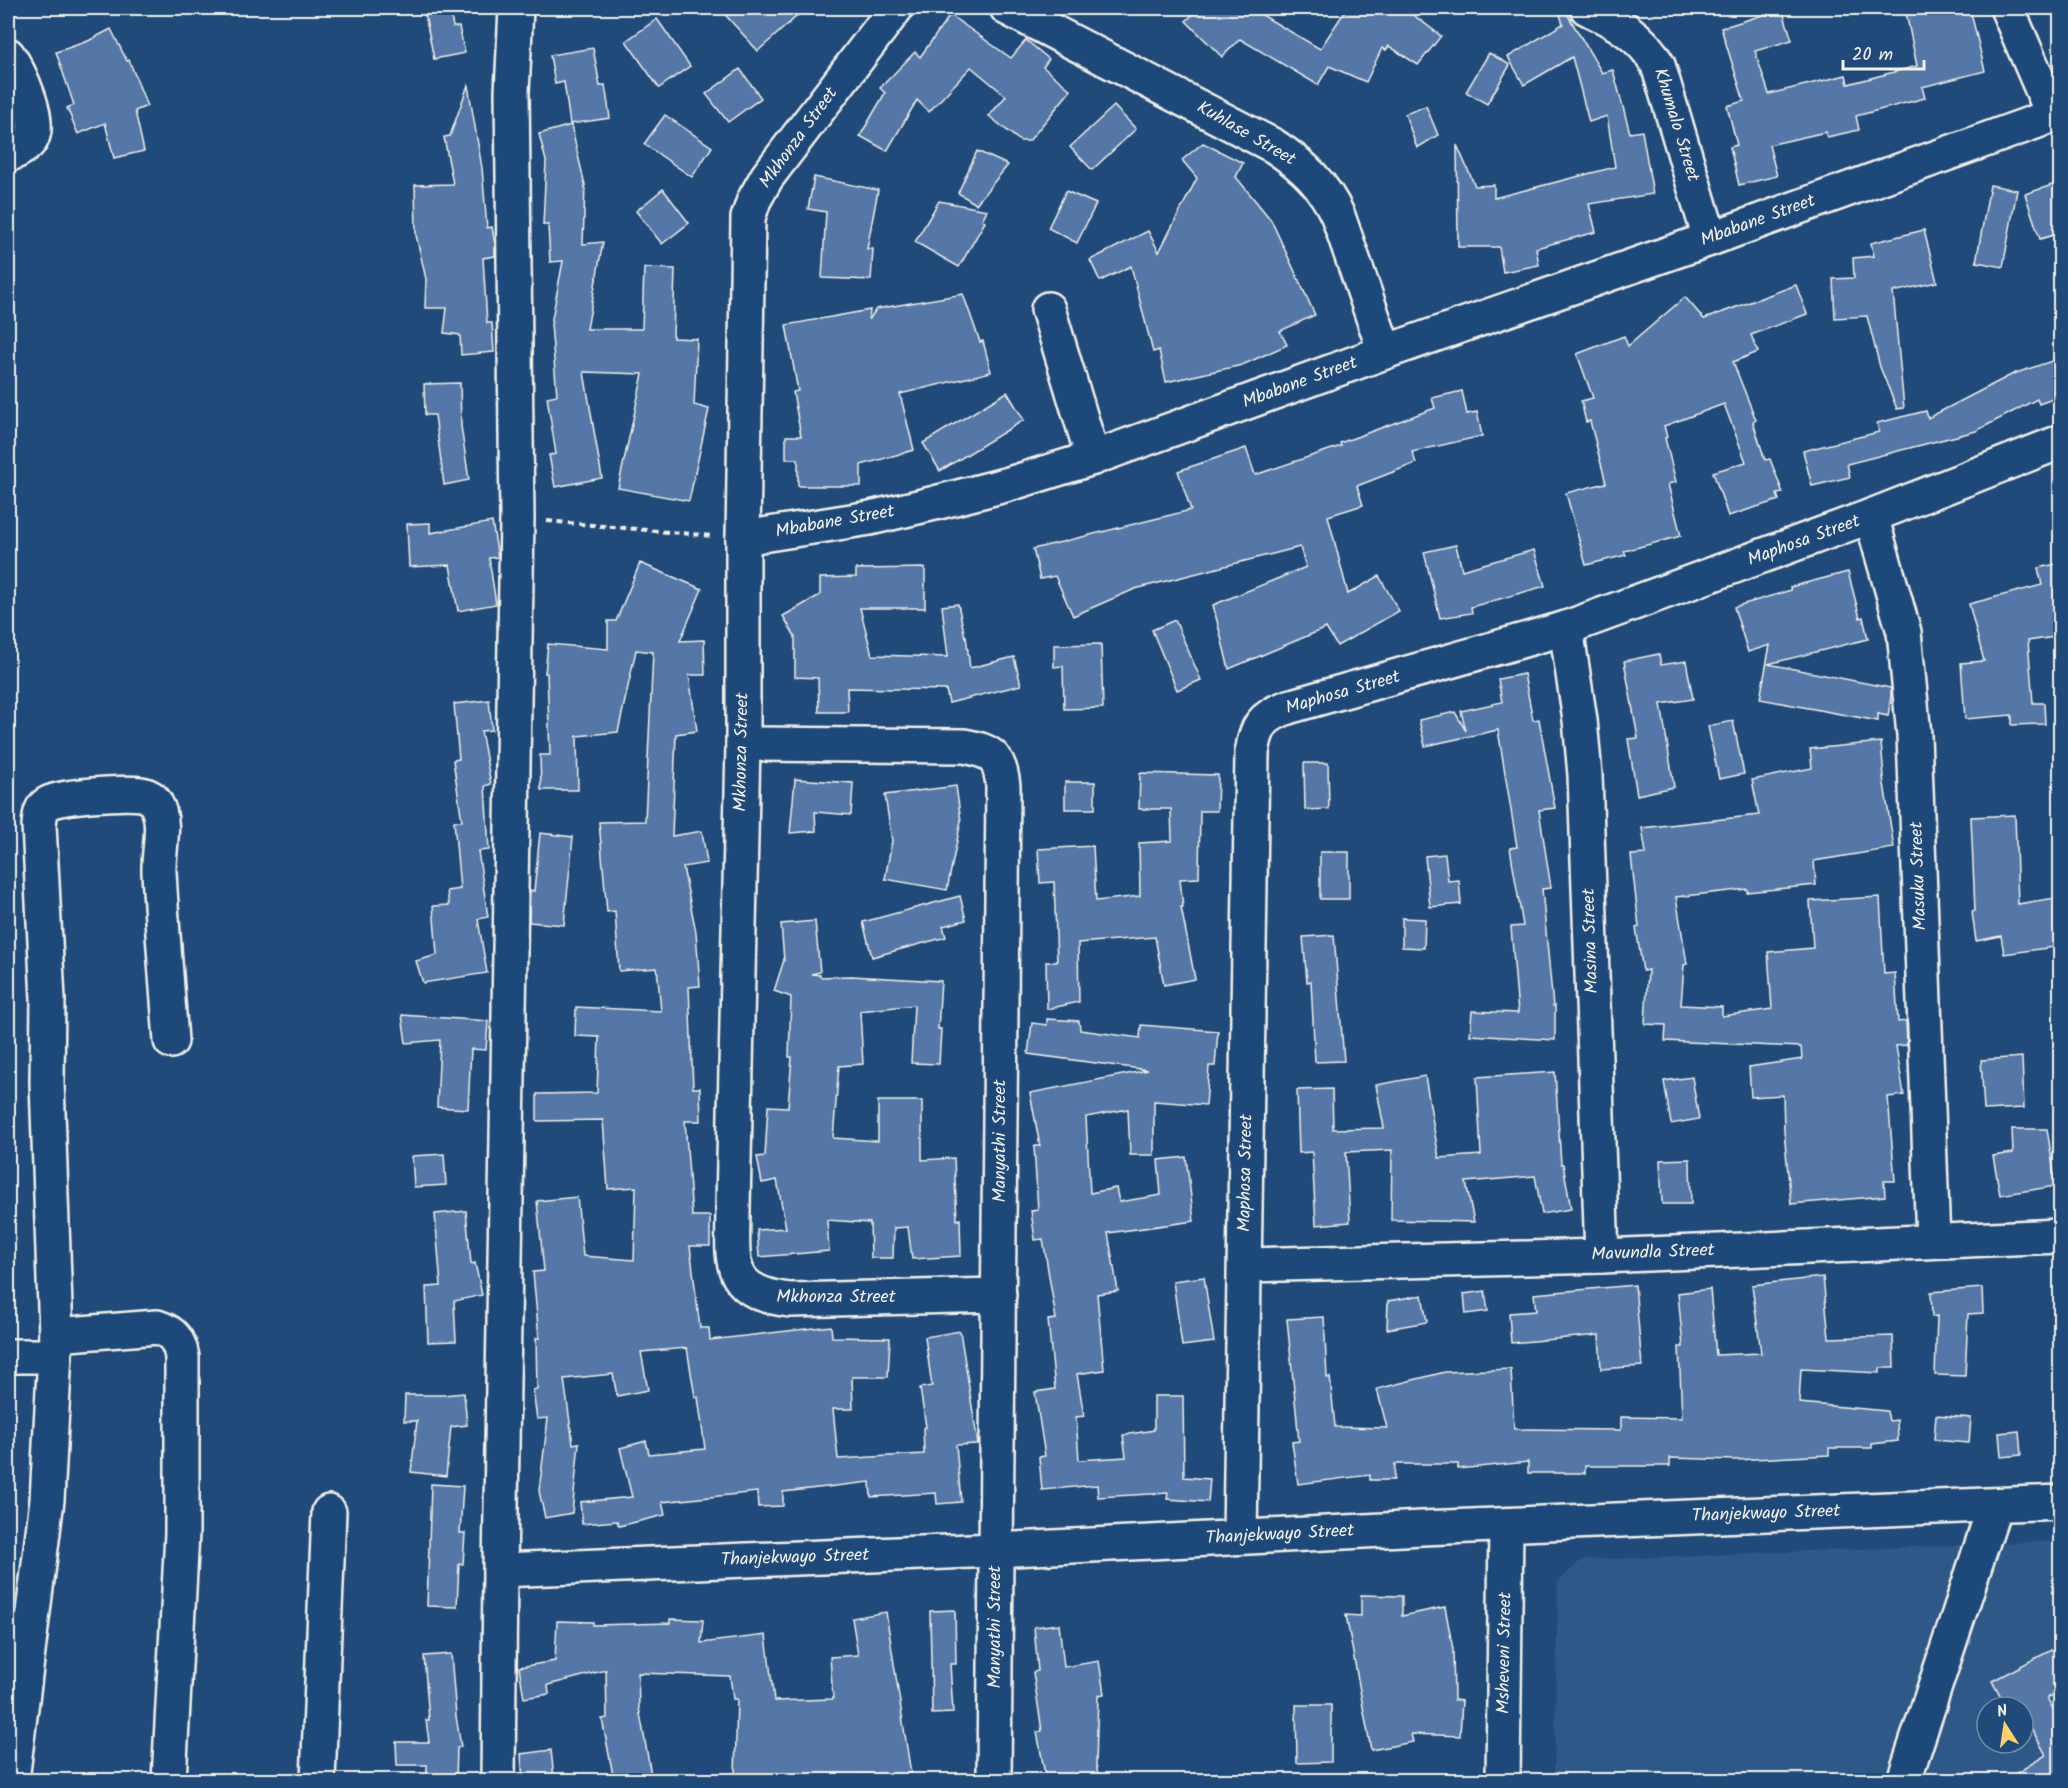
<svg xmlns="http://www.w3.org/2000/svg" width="2068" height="1788" font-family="Kalam,sans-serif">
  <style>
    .built { fill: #2f5888; fill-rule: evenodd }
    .building { fill: #5577a7; stroke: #f4f1e8; stroke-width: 1.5 }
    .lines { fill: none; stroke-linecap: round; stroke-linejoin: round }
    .minor-casing { stroke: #f4f1e8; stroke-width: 38 }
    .path { stroke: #f4f1e8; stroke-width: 4; stroke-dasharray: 6 4.5; stroke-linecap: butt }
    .minor { stroke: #1f4a7a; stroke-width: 33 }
    .labels { text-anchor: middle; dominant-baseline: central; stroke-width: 5; stroke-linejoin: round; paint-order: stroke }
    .street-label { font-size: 18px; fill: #f4f1e8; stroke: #1f4a7a }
  </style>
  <rect width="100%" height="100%" fill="#1f4a7a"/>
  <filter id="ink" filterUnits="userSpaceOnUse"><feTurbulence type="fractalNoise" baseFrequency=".0167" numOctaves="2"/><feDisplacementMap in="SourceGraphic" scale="12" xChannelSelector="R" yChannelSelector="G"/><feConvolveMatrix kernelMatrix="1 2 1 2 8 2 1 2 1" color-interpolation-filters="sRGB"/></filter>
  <g filter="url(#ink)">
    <path class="built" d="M2060,1541V1780H1554L1558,1582L1581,1560ZM1987,1707H2023V1743H1987Z"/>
    <g class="building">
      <polygon points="719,8 806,8 758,51"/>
      <polygon points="1199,8 1265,8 1262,15 1320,49 1347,8 1404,8 1441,36 1418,65 1389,46 1386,50 1382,48 1366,82 1329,66 1318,85 1240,39 1222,57 1186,21"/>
      <polygon points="1905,8 1970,8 1985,71 1922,87 1925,98 1856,116 1859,130 1827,137 1826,132 1769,145 1777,176 1739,185 1730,147 1737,145 1727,106 1744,101 1721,28 1782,9 1792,40 1755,51 1769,94 1846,75 1848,84 1917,66"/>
      <polygon points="450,10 453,27 459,27 465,53 434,59 425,15"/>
      <polygon points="1566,12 1602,73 1613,70 1630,133 1642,131 1653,194 1589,204 1596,232 1536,248 1539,265 1503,272 1499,247 1458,247 1457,145 1475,186 1494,185 1494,198 1615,167 1607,116 1589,122 1572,57 1524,85 1508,57 1563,24 1560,15"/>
      <polygon points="950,15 1011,58 1026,40 1049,59 1043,67 1071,90 1029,141 1020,141 989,116 1006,96 971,67 929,112 917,100 887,151 860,136 885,93 880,88 915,52 920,57"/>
      <polygon points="657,19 690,66 659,88 626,41"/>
      <polygon points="111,29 127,61 129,60 147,106 135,111 144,151 114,158 105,123 78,134 67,108 74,105 56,52 88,41"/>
      <polygon points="593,48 600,86 605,85 610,118 570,124 564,82 555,84 550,55"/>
      <polygon points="1489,53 1510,65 1487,104 1466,92"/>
      <polygon points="740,69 761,98 728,122 706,94"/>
      <polygon points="468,85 482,168 487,228 492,227 495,244 495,256 483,258 487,323 492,323 494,352 461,355 460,335 444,333 447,308 425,308 426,279 416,235 415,185 453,184 444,137 450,136"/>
      <polygon points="1114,106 1136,129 1092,170 1070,147"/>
      <polygon points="1426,106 1438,135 1417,148 1405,114"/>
      <polygon points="665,115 712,147 692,177 644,144"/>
      <polygon points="571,125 585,185 583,244 603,242 587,329 642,329 644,268 675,269 673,338 697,339 694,405 709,409 689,501 618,488 643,374 584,372 602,478 555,487 549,455 556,454 547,397 557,395 551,324 563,261 550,262 548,225 543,225 546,161 539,134"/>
      <polygon points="1203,143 1243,163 1236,177 1271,220 1315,315 1280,331 1287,345 1242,365 1166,382 1159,350 1153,352 1131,266 1100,281 1090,260 1148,231 1159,252 1197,178 1182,160"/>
      <polygon points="977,151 1008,165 976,204 958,193"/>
      <polygon points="814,177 878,190 867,249 873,249 871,280 822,278 826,212 808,209"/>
      <polygon points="2061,182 2061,233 2040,239 2025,194"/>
      <polygon points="1990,185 2017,190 2003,267 1976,262"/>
      <polygon points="663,189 689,223 662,244 636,211"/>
      <polygon points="1066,191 1096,204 1077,243 1048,228"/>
      <polygon points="939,201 987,210 982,220 985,222 959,267 915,242"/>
      <polygon points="1924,230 1937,282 1893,292 1904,408 1897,409 1880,367 1867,316 1835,318 1833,279 1854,278 1853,258 1874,256 1871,243"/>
      <polygon points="1796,285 1807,314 1751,335 1758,352 1733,362 1756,420 1753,422 1765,460 1770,459 1783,493 1777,494 1779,500 1728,516 1713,472 1746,462 1724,404 1664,426 1667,437 1665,438 1676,482 1668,484 1681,536 1624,551 1626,555 1586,565 1566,493 1606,483 1590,421 1586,422 1581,401 1593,398 1577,354 1624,336 1628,346 1685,297 1704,319"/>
      <polygon points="963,294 980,342 983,341 991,372 900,394 914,450 861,465 861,486 798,486 798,459 786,459 786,436 801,436 793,392 798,391 786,325 870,310 869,320 876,309"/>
      <polygon points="2061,358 2061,396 2039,404 2037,399 1976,431 1847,464 1850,477 1812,486 1803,451 1879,432 1877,423 1926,411 1928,418 2013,374"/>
      <polygon points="460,383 461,426 469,480 444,485 435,415 425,415 424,384"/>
      <polygon points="1462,391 1467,414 1477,412 1482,436 1412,452 1416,463 1357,486 1363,505 1328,516 1348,594 1379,576 1399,611 1337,646 1326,628 1229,669 1213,605 1306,567 1300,547 1135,589 1073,616 1055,576 1040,579 1033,549 1191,510 1178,471 1246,448 1255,475 1341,446 1340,443 1435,408 1432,398"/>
      <polygon points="1007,392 1024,420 940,471 923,443"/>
      <polygon points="492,522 498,557 489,558 496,604 458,611 450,565 409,567 407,524 430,523 430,533"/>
      <polygon points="1456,545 1462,570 1534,550 1545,586 1471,607 1472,613 1440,618 1424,552"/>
      <polygon points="640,563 702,589 680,641 704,640 705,675 689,675 697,731 676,734 672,836 702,831 707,863 683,867 696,932 700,986 689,987 693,1088 700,1088 701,1121 685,1121 692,1216 710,1216 710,1246 690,1246 700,1328 709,1328 710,1340 831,1326 832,1337 890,1338 888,1377 852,1377 853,1409 833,1409 838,1459 924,1454 923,1428 926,1427 920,1388 932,1386 925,1337 960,1331 978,1444 956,1445 961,1502 937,1504 936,1493 871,1497 870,1482 783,1492 783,1506 758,1507 757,1492 662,1502 665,1515 619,1526 617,1521 582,1524 580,1502 632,1497 620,1448 646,1441 649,1454 705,1449 698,1397 695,1397 687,1348 641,1352 648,1390 617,1396 613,1374 564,1379 573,1444 579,1443 572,1513 545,1518 539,1491 548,1418 537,1419 533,1390 537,1389 536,1338 539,1338 533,1272 544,1271 537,1201 577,1197 583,1256 634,1260 636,1187 608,1189 603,1120 537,1121 537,1094 597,1093 599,1037 575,1036 576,1007 661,1011 657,968 619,971 615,911 607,912 599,822 645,821 653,652 636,650 618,732 577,736 578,790 541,790 540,755 550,755 547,673 545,673 548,644 608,649 608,621 616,621"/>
      <polygon points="2061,563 2061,636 2028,641 2033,703 2044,703 2045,724 2012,725 2012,715 1965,719 1961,663 1984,661 1969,604 2042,585 2038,568"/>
      <polygon points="925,568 925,608 860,608 872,655 948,657 942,606 958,604 965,637 966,636 970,668 1014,657 1021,685 949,703 946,690 847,688 848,712 819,712 818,678 795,677 795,636 783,616 820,595 820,578 856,577 856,569"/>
      <polygon points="1848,572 1860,618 1863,617 1868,639 1768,664 1891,688 1891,696 1888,716 1878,714 1878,721 1760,699 1770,645 1748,652 1734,607 1791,590 1790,587"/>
      <polygon points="1175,620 1201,680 1177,690 1152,630"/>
      <polygon points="1101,644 1103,708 1064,709 1063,666 1054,667 1054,645"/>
      <polygon points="1659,654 1661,665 1686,661 1693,699 1661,704 1674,787 1637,795 1628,739 1638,738 1624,661"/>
      <polygon points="1524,674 1533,720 1539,719 1555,808 1539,810 1551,888 1542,889 1553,1006 1555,1006 1555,1040 1470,1035 1472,1011 1518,1013 1511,927 1523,926 1510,848 1517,847 1498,730 1425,746 1419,720 1455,712 1466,731 1461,711 1502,702 1498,679"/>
      <polygon points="489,700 492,730 481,731 491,784 485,786 489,850 478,851 488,917 478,919 487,973 423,983 416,961 437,955 433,906 449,905 447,891 460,889 454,821 462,821 453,760 459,759 454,704"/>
      <polygon points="1733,721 1744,774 1719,779 1708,726"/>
      <polygon points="1881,742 1884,777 1883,777 1894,848 1814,861 1816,885 1747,892 1747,889 1676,897 1687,964 1684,965 1681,1005 1722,1007 1722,1016 1772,1009 1768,952 1813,948 1810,901 1880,897 1884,974 1895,973 1898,1022 1906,1021 1907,1045 1896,1046 1904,1095 1888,1097 1895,1181 1884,1181 1885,1196 1791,1204 1784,1131 1783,1095 1751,1097 1749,1067 1802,1059 1801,1047 1665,1041 1666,1025 1645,1024 1648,970 1643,971 1636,928 1639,927 1631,855 1646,854 1642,828 1759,815 1752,780 1812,768 1810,749"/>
      <polygon points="1304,763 1328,763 1329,809 1305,810"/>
      <polygon points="1140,773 1218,775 1217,811 1200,811 1199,878 1180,879 1183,907 1181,907 1195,979 1164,985 1155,937 1078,943 1079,1002 1047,1009 1046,962 1057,962 1054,882 1040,883 1038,849 1093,846 1096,901 1140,896 1139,843 1172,841 1171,809 1139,809"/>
      <polygon points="795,779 853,783 851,815 815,812 816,831 790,833"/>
      <rect x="1065" y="782" width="30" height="27"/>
      <polygon points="956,786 961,821 947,890 885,879 892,841 885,795"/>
      <polygon points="2015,815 2018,904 2055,898 2061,946 2004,954 2001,936 1976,941 1972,912 1975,911 1971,817"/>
      <polygon points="540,833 573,837 564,925 529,922 530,890 534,891"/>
      <rect x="1320" y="852" width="29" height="47"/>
      <polygon points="1445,854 1448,881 1459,880 1461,904 1430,907 1425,856"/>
      <polygon points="960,896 966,920 943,926 946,937 872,957 863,922"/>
      <polygon points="1402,918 1425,919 1424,948 1402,947"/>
      <polygon points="815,921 820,972 811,974 820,975 820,977 851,976 941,981 938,1029 941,1029 939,1064 911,1063 914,1005 860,1011 863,1064 839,1066 833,1138 878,1141 878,1101 922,1101 922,1160 954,1158 957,1220 960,1219 961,1256 912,1259 908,1227 894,1228 893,1258 871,1258 870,1223 827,1220 829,1251 759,1257 757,1230 786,1228 777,1180 762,1183 757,1157 765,1156 768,1106 788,1107 792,1057 789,1057 791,997 774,991 784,960 781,924"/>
      <polygon points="1334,935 1344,1061 1315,1062 1311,981 1307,982 1303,937"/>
      <polygon points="402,1015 488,1021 486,1050 471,1049 468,1109 437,1107 440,1040 406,1043"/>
      <polygon points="1047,1019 1079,1021 1080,1030 1140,1038 1141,1025 1218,1031 1215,1066 1209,1066 1206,1105 1154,1101 1154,1155 1130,1155 1128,1109 1086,1117 1090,1193 1116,1188 1119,1202 1161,1195 1158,1160 1186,1157 1194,1221 1108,1233 1118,1291 1097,1294 1104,1370 1077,1374 1084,1416 1076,1417 1079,1460 1126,1457 1123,1435 1154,1430 1154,1396 1183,1396 1184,1477 1210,1479 1208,1502 1167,1499 1168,1493 1098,1497 1097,1485 1042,1490 1039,1457 1045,1456 1035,1392 1055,1389 1048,1320 1056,1319 1043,1239 1035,1240 1031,1211 1038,1210 1034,1146 1040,1146 1030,1093 1148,1070 1028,1054 1032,1023 1047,1025"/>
      <polygon points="2022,1057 2024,1108 1984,1110 1981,1060"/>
      <polygon points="1555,1072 1561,1164 1563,1164 1571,1209 1542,1214 1535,1176 1466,1182 1474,1222 1391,1220 1392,1150 1346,1152 1350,1222 1316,1225 1312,1152 1299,1153 1297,1090 1332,1089 1333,1129 1384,1128 1376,1085 1425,1076 1439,1158 1481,1155 1477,1077"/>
      <polygon points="1692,1077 1699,1119 1671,1124 1664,1081"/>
      <polygon points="2012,1129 2047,1129 2056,1186 2000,1195 1993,1156 2013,1153"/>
      <polygon points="444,1154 446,1185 414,1187 412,1156"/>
      <polygon points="1690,1159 1691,1204 1662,1204 1660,1160"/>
      <polygon points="466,1211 471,1264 475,1263 482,1295 454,1301 456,1341 428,1342 426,1287 441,1286 435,1214"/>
      <polygon points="1204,1277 1214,1342 1182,1346 1173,1281"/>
      <polygon points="1823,1277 1829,1338 1893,1336 1894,1368 1880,1368 1880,1373 1801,1369 1799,1403 1887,1411 1889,1421 1897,1420 1898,1441 1872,1444 1872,1448 1829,1448 1829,1455 1735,1460 1670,1458 1670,1466 1585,1466 1585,1473 1528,1473 1528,1462 1458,1469 1458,1464 1395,1464 1394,1480 1370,1480 1370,1475 1298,1484 1292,1442 1299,1441 1287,1319 1324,1317 1327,1378 1330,1377 1335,1427 1387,1428 1377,1389 1445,1372 1511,1369 1514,1429 1621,1430 1621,1417 1682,1418 1679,1347 1683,1347 1678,1293 1710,1289 1716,1355 1761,1353 1752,1285"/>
      <polygon points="1635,1285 1642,1366 1601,1369 1599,1335 1511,1343 1509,1313 1536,1311 1534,1294"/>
      <polygon points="1982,1288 1983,1313 1968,1314 1965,1376 1935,1375 1937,1316 1932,1317 1931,1292"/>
      <polygon points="1485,1291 1488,1311 1466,1314 1464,1294"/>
      <polygon points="1422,1295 1427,1322 1387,1329 1388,1301"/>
      <polygon points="464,1393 467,1425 451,1427 446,1476 411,1472 417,1421 404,1421 405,1395 443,1395"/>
      <polygon points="1936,1415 1971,1418 1969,1443 1934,1440"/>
      <polygon points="2019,1431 2021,1455 2001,1457 1999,1433"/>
      <polygon points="431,1484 463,1486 460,1533 465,1533 463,1564 459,1564 457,1607 427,1606"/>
      <polygon points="1361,1595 1402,1596 1402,1616 1445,1607 1453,1649 1454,1700 1462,1701 1460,1736 1411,1734 1413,1742 1371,1750 1346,1615 1361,1616"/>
      <polygon points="955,1610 956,1664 950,1664 953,1713 932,1714 930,1611"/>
      <polygon points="886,1612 911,1774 836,1775 836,1780 799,1780 799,1776 735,1775 737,1699 733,1699 730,1676 638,1673 639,1708 652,1780 614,1780 602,1719 607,1718 606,1670 548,1685 549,1694 524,1698 519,1667 555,1661 557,1621 593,1622 593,1625 670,1623 670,1619 703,1620 701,1643 766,1635 774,1701 833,1699 830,1657 858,1655 852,1618"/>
      <polygon points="1059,1624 1064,1667 1099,1661 1104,1694 1098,1695 1096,1764 1099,1780 1046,1780 1037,1732 1042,1731 1033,1672 1038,1671 1034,1627"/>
      <polygon points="2061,1645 2061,1691 2047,1698 2061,1723 2061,1780 2005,1780 2046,1755 2023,1713 2023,1707 2006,1707 1992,1681"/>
      <polygon points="451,1654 456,1716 461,1747 457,1748 456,1780 427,1780 427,1765 397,1765 396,1742 429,1742 426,1720 429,1720 424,1656"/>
      <polygon points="1296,1705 1331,1705 1331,1762 1297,1763"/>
      <polygon points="551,1750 554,1778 523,1780 521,1754"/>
    </g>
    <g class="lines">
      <defs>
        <g id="minor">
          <path d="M896,8L767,177L754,200L748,218L743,538V744L733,1207C733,1262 724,1292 790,1300L999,1295"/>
          <path d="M1007,8L1274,146C1303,165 1324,185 1338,216L1385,352"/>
          <path d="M1587,8C1616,22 1642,36 1658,65L1710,239"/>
          <polyline points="2007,8 2053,115"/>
          <path d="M8,55C19,71 43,121 31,140C26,147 16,152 8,155"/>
          <polyline points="1048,309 1093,458"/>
          <polyline points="1871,516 1904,632 1914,735 1933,1241"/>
          <polyline points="743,538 870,518 935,503 1009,484 1093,458 1385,352 1710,239 2060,113"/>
          <polyline points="1566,628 1580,720 1585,775 1602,1256"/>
          <path d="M743,744L964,746C992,751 1000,757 1003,786L994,1780"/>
          <polyline points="1245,1265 1602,1256 2060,1236"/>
          <path d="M56,1335L157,1327C173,1332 179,1340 182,1357V1533L169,1780"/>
          <polyline points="8,1356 55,1356"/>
          <path d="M1240,1537L1252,753C1256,727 1261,717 1288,707L1566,628L1871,516L2060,442"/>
          <polyline points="500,1570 995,1550 1422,1528 2060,1502"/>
          <path d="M12,1780L47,1500L56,1335L47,1083L48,999L39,825C40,817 40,809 47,804C58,795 126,792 141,794C147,795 153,798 156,804C167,823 158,851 159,872C162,928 167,985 171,1041"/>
          <polyline points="318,1780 329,1512"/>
          <polyline points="498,1780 500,1570 517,518 512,92 516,8"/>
          <polyline points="1503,1780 1506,1525"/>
          <polyline points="1904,1780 1995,1505"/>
        </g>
      </defs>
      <use href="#minor" class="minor-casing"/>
      <polyline class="path" points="547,521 713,536"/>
      <use href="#minor" class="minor"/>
    </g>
  </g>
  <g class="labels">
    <g class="street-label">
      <text transform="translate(1676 125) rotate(73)">Khumalo Street</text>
      <text transform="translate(1246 134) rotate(30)">Kuhlase Street</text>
      <text transform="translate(799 138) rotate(-54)">Mkhonza Street</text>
      <text transform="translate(1758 221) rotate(-20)">Mbabane Street</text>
      <text transform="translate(1300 383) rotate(-20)">Mbabane Street</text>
      <text transform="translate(835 522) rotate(-10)">Mbabane Street</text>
      <text transform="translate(1804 541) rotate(-20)">Maphosa Street</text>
      <text transform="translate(1343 693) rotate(-16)">Maphosa Street</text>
      <text transform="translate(742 752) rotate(-89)">Mkhonza Street</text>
      <text transform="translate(1919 876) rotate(-92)">Masuku Street</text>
      <text transform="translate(1591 941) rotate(-92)">Masina Street</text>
      <text transform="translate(1000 1141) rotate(-90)">Manyathi Street</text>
      <text transform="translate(1246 1173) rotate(-89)">Maphosa Street</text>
      <text transform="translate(1653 1253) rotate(-2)">Mavundla Street</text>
      <text x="836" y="1297">Mkhonza Street</text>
      <text transform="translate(1766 1514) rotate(-2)">Thanjekwayo Street</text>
      <text transform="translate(1280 1535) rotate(-3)">Thanjekwayo Street</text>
      <text transform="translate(795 1558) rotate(-2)">Thanjekwayo Street</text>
      <text transform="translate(995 1627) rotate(-90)">Manyathi Street</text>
      <text transform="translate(1505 1653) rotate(-89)">Msheveni Street</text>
    </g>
  </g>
  <rect width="2068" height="1788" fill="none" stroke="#1f4a7a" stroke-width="30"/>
  <rect x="15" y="15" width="2038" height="1758" fill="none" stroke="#f4f1e8" stroke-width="2" filter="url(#ink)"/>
  <g transform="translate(2005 1725) rotate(348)"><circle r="28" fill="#1f4a7a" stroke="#748da6" stroke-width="1.5"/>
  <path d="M0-4.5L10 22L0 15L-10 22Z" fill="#ffd166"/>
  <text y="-9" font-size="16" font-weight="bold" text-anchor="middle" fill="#f4f1e8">N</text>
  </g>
  <path d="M1843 60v9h81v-9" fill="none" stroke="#f4f1e8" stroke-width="3"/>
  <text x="1852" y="60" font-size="18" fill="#f4f1e8" stroke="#1f4a7a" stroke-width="4.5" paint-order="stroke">20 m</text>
</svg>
